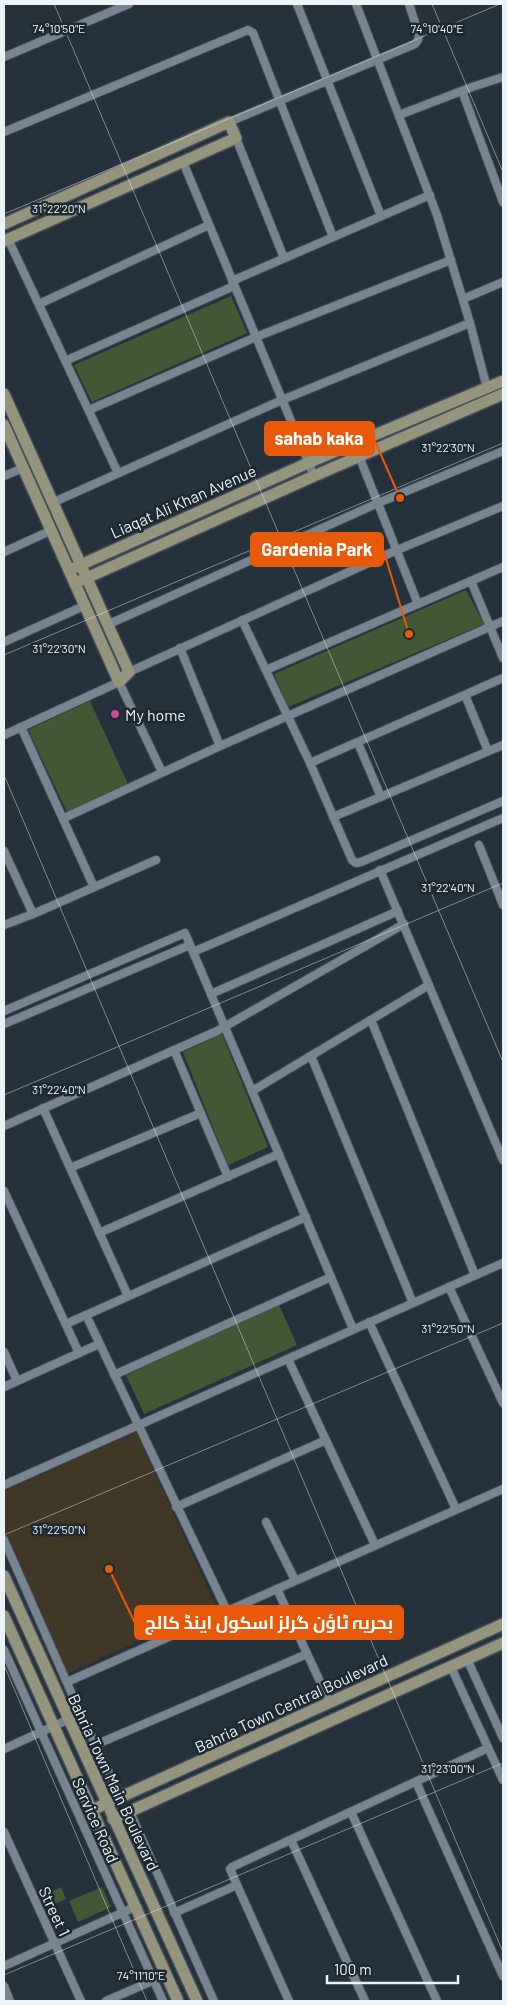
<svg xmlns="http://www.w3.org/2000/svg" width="507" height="2005" font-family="Barlow,Cairo,sans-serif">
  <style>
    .education { fill: #403726 }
    .green { fill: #425734 }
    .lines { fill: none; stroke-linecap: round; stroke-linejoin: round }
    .street-casing { stroke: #444e56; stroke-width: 10 }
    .secondary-casing { stroke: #444e56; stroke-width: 14 }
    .street { stroke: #788590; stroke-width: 8 }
    .secondary { stroke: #95947e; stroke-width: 11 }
    .ticks { fill: none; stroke: #ebf3f9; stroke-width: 1; stroke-opacity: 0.45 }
    .hotel-dot { fill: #d1479c; stroke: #1d2831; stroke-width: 2 }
    .labels { text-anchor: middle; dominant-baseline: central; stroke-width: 5; stroke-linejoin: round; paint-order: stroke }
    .street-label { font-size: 16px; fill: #ebf3f9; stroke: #1d2831 }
    .poi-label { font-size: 16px; fill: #ebf3f9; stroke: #1d2831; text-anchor: start }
    .ticks-label { font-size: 12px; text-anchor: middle; fill: #ebf3f9; stroke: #1d2831; stroke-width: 5; stroke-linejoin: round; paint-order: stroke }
    .leader { fill: none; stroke: #e8590c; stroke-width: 2 }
    .callout-dot { fill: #e8590c; stroke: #1d2831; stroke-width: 2 }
    .callout { fill: #e8590c; stroke: #e8590c; stroke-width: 2 }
    .callout-label { font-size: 18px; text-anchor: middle; font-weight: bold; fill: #fff }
  </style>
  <rect width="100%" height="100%" fill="#26323b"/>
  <polygon class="education" points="136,1432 216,1606 66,1674 4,1531 4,1491"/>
  <g class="green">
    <polygon points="231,296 247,333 92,402 74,365"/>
    <polygon points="466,590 484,624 288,707 274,674"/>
    <polygon points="90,701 128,784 67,812 28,730"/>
    <polygon points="222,1034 268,1147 228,1165 183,1052"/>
    <polygon points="279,1305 297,1345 144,1414 126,1375"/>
    <polygon points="61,1887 66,1899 45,1908 40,1897"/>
    <polygon points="102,1887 111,1907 78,1922 69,1901"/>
  </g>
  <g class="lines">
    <defs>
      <g id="street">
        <polyline points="297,4 381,216"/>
        <polyline points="356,4 437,215 470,323 487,388"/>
        <polyline points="4,57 129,4"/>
        <polyline points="462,91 503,202"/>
        <polyline points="399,115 472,87 503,77"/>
        <polyline points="229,122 415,44 418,40 419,35 409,4"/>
        <polyline points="4,132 248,30 253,33 333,237"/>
        <polyline points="236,138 284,258"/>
        <polyline points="183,162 314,476"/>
        <polyline points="8,239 118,473"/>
        <polyline points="232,281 430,195"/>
        <polyline points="463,299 503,282"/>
        <polyline points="39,304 209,225"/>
        <polyline points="65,361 234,286"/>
        <polyline points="89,410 256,337 451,260"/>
        <polyline points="359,456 418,604"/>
        <polyline points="4,476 23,468"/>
        <polyline points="54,502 282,400 470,323"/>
        <polyline points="4,552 52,530"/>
        <polyline points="471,581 503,658"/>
        <polyline points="242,620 310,763 352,860 356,863 361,862 503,801"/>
        <polyline points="109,624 378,503 503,451"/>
        <polyline points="4,642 86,605"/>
        <polyline points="180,648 220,746"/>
        <polyline points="266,670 503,567"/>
        <polyline points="129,672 397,550 503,506"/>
        <polyline points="465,695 488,751"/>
        <polyline points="21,727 94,887"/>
        <polyline points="4,735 119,682 162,772"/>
        <polyline points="358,743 381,797"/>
        <polyline points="310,763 503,678"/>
        <polyline points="333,817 503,745"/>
        <polyline points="64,818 220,746 503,621"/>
        <polyline points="479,845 503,905"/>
        <polyline points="4,851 33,914"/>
        <polyline points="380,870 503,1160"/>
        <polyline points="4,925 33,914 156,860"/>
        <polyline points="193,952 503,818"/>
        <polyline points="211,994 398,911"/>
        <polyline points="4,1011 185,933 353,1329"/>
        <polyline points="371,1020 475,1275"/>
        <polyline points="4,1024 190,945"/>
        <polyline points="174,1050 228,1177"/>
        <polyline points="311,1056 413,1303"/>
        <polyline points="252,1091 429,985"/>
        <polyline points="43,1108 128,1296"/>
        <polyline points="4,1126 217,1031 404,924"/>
        <polyline points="70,1168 201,1113"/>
        <polyline points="4,1191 79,1353"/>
        <polyline points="99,1233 279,1154"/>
        <polyline points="449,1287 503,1403"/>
        <polyline points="86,1315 227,1611"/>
        <polyline points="369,1322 456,1509"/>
        <polyline points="66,1324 306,1217"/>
        <polyline points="4,1352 17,1381"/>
        <polyline points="288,1359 375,1545"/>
        <polyline points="114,1375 331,1277"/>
        <polyline points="4,1387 99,1344"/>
        <polyline points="4,1485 503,1263"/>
        <polyline points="176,1507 326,1440"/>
        <polyline points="266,1522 295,1580"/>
        <polyline points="4,1540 79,1710 121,1798"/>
        <polyline points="277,1589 330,1703"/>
        <polyline points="4,1650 163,2001"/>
        <polyline points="467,1659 503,1738"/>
        <polyline points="451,1667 503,1780"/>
        <polyline points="67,1682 503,1489"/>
        <polyline points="95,1745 307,1654"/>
        <polyline points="4,1749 67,1720"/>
        <polyline points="416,1782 503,1976"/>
        <polyline points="130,1812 214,2001"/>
        <polyline points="351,1812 437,2001"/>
        <polyline points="4,1832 81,2001"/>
        <polyline points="291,1840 365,2001"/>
        <polyline points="174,1913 237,1885"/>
        <polyline points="4,1966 135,1907"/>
        <polyline points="4,1986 10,2001"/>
        <polyline points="106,2001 166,1975"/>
        <polyline points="289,2001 237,1885 230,1869 232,1867 488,1748"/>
      </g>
      <g id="secondary">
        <polyline points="4,224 229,122 236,138 4,241"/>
        <polyline points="4,394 129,672 119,682 4,425"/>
        <polyline points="76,567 308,463 503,381"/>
        <polyline points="82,580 314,476 503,394"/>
        <polyline points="4,1576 197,2001"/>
        <polyline points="4,1616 178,2001"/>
        <polyline points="92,1810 503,1624"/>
        <polyline points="113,1819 503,1643"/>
      </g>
    </defs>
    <use href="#street" class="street-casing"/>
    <use href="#secondary" class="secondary-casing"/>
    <use href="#street" class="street"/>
    <use href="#secondary" class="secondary"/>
  </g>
  <path class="ticks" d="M54,4L503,1062M432,4L503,172M4,214L500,4M4,655L503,443M4,775L503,1952M4,1095L503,883M4,1535L503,1323M4,1665L147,2001M4,1975L503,1763"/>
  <circle class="hotel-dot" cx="115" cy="714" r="5"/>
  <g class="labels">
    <g class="street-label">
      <text transform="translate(183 501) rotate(-24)">Liaqat Ali Khan Avenue</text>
      <text transform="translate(291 1703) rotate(-25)">Bahria Town Central Boulevard</text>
      <text transform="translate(114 1782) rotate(65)">Bahria Town Main Boulevard</text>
      <text transform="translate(96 1820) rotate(66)">Service Road</text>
      <text transform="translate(55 1911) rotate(65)">Street 1</text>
    </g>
    <g class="poi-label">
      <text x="125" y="714">My home</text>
    </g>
  </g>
  <g class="ticks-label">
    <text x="59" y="33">74°10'50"E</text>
    <text x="437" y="33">74°10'40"E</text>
    <text x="59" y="213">31°22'20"N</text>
    <text x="448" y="452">31°22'30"N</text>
    <text x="59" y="653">31°22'30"N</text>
    <text x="448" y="892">31°22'40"N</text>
    <text x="59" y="1094">31°22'40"N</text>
    <text x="448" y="1333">31°22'50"N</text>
    <text x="59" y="1534">31°22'50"N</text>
    <text x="448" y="1773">31°23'00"N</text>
    <text x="141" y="1980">74°11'10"E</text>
  </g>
  <path class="leader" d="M400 498L374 439M409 634L383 549M109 1569L135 1623"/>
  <g class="callout-dot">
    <circle cx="400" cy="498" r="5"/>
    <circle cx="409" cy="634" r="5"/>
    <circle cx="109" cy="1569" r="5"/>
  </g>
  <g class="callout">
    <rect x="265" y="422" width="109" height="33" rx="5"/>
    <rect x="251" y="533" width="132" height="33" rx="5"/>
    <rect x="135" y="1606" width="268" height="33" rx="5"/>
  </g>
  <g class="callout-label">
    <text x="319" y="445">sahab kaka</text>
    <text x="317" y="556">Gardenia Park</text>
    <text x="269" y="1629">بحریہ ٹاؤن گرلز اسکول اینڈ کالج</text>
  </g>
  <rect width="507" height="2005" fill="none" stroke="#ebf3f9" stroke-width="10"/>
  <path d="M327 1975v8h131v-8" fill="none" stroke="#ebf3f9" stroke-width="2.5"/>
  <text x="334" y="1975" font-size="15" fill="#ebf3f9" stroke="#1d2831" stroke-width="4" paint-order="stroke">100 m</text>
</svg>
